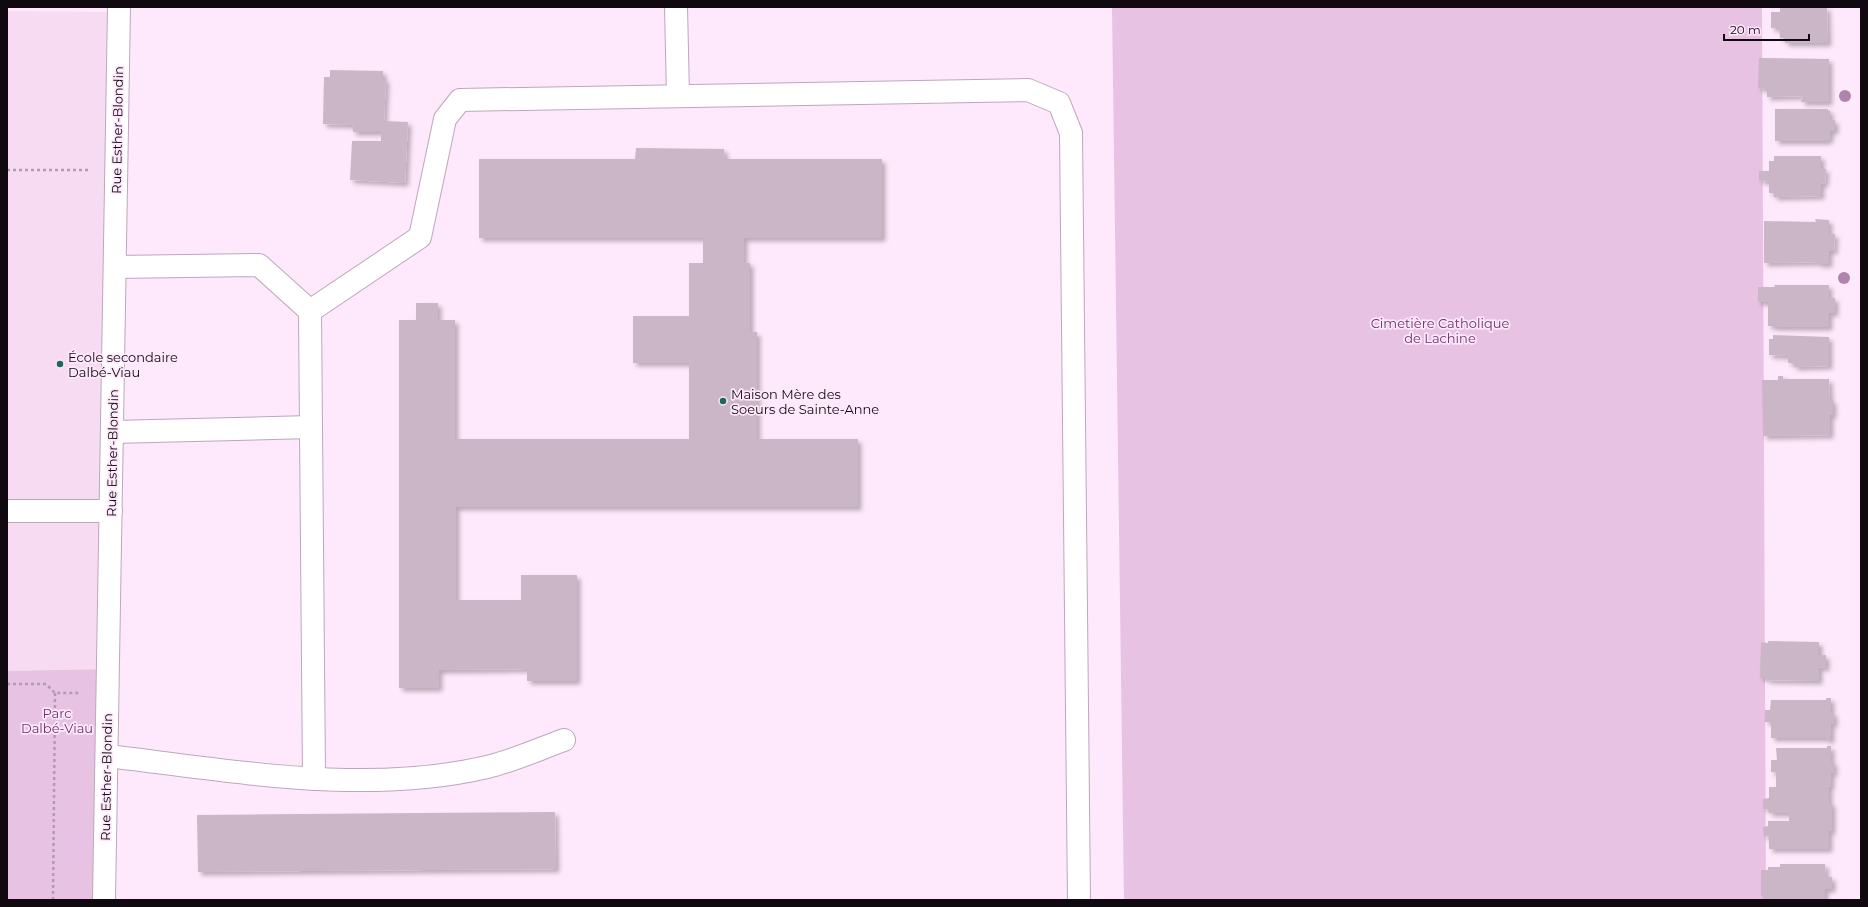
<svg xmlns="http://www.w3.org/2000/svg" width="1868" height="907" font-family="Montserrat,sans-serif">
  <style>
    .built { fill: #f7dbf3 }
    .green { fill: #e7c2e3 }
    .building { fill: #cbb6c8; filter: url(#shadow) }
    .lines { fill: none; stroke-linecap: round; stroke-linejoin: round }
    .minor-casing { stroke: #bda8ba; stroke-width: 24 }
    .path { stroke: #ae9dac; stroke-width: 2.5; stroke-dasharray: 3 3; stroke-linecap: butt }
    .minor { stroke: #fff; stroke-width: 22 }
    .tree { fill: #af83ab }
    .poi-dot { fill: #1e665a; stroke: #fee8fb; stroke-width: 1.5 }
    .labels { text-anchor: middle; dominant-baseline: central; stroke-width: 3.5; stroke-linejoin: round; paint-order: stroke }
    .street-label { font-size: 13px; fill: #10090f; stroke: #fee8fb }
    .park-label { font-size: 13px; fill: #6e3169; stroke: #fee8fb }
    .poi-label { font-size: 13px; fill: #10090f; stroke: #fee8fb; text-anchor: start }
  </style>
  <defs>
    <filter id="shadow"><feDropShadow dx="3.5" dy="3.5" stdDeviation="2" flood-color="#0004"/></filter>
  </defs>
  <rect width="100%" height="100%" fill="#fee8fb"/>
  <polygon class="built" points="7,11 109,12 108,669 7,671"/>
  <g class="green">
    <polygon points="1112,7 1762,7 1766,900 1124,900"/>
    <polygon points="108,669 104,900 7,900 7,671"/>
  </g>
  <g class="building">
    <polygon points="1780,7 1827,7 1828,43 1785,43 1785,38 1780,38 1779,28 1771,28 1771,12 1780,12"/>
    <polygon points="1759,58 1829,59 1829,102 1801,102 1802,96 1767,97 1767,89 1758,88"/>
    <polygon points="330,70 383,71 383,79 386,79 384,121 408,122 405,183 350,180 352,141 381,141 381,132 353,132 352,125 323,124 324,77 330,77"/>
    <polygon points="1775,109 1828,109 1828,111 1830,110 1830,120 1835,120 1835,131 1830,131 1830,140 1828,138 1828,141 1775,141"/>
    <polygon points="636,148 724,149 725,159 882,159 882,238 744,238 744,262 750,263 750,332 757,332 757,439 858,439 858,507 456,507 456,600 521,600 521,575 577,575 577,681 527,681 527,669 439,670 439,688 399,688 399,320 416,320 416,303 438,303 438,320 455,320 455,439 689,439 689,363 633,363 633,316 689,316 689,263 703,263 703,238 479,238 479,159 635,159"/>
    <polygon points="1774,156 1821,156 1821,169 1826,169 1825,183 1821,184 1821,196 1774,197 1774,193 1769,193 1769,182 1759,180 1759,171 1769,171 1769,161 1774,161"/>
    <polygon points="1815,219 1829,220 1829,234 1835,234 1834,251 1829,251 1829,264 1818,264 1818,262 1764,263 1764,221 1816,222"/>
    <polygon points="1774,285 1829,285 1829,298 1835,298 1835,313 1829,313 1829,327 1774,327 1774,326 1768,326 1768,302 1758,302 1758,287 1775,287"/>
    <polygon points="1773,335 1829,337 1829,366 1794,367 1794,363 1788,363 1788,356 1769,355 1769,339 1773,339"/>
    <polygon points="1778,376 1783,376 1783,379 1829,379 1830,400 1833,400 1833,415 1830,415 1830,435 1763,436 1762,380 1778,380"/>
    <polygon points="1768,641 1819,642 1819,655 1826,655 1826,668 1819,667 1819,681 1767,680 1767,678 1760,678 1761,642 1768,643"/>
    <polygon points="1826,698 1831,698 1831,713 1834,713 1834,724 1831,724 1831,740 1826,740 1826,738 1771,738 1771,722 1765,722 1765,710 1770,710 1771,700 1826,700"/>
    <polygon points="1827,746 1831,746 1831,762 1834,762 1834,773 1831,773 1831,787 1829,786 1829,803 1832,803 1832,831 1829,831 1829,849 1769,849 1769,836 1764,837 1763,827 1768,826 1768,821 1789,821 1789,813 1769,813 1769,809 1763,809 1763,799 1769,798 1769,787 1776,787 1776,772 1771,772 1771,760 1777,760 1776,748 1827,748"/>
    <polygon points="555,812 556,869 198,872 197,815"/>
    <polygon points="1780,864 1825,864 1826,877 1832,877 1832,889 1825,889 1825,900 1765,900 1765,896 1761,896 1761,870 1768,870 1768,867 1780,867"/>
  </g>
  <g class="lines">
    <defs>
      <g id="minor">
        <polyline points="676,7 678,96"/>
        <polyline points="115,267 259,265 310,311"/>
        <polyline points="112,432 311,427"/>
        <polyline points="7,511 111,511"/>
        <path d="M107,756C230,770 363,796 487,767C513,761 539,749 564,740"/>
        <polyline points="314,779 310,311 420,237 445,119 460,100 1028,90 1059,103 1071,133 1079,900"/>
        <polyline points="104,900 119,7"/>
      </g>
    </defs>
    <use href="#minor" class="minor-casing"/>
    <g class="path">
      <polyline points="7,170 90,170"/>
      <polyline points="7,684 46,684 55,693 81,693"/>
      <polyline points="53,900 55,693"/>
    </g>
    <use href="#minor" class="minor"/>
  </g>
  <g class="tree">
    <circle cx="1845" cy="96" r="6"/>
    <circle cx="1844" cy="278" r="6"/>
  </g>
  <g class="poi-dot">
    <circle cx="60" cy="364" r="4"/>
    <circle cx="723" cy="401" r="4"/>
  </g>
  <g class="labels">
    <g class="street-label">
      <text transform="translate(117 130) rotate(-89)">Rue Esther-Blondin</text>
      <text transform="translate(112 453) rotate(-89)">Rue Esther-Blondin</text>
      <text transform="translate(106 777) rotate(-89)">Rue Esther-Blondin</text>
    </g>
    <g class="park-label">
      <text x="1440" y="323">Cimetière Catholique<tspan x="1440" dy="15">de Lachine</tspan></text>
      <text x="57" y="713">Parc<tspan x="57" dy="15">Dalbé-Viau</tspan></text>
    </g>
    <g class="poi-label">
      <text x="68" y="357">École secondaire<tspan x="68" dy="15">Dalbé-Viau</tspan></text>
      <text x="731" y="394">Maison Mère des<tspan x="731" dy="15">Soeurs de Sainte-Anne</tspan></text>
    </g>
  </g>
  <rect width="1868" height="907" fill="none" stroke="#10090f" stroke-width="16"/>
  <path d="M1724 34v6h85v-6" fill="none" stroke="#10090f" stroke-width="2"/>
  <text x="1730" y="34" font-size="12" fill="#10090f" stroke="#fee8fb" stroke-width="3" paint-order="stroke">20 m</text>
</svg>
